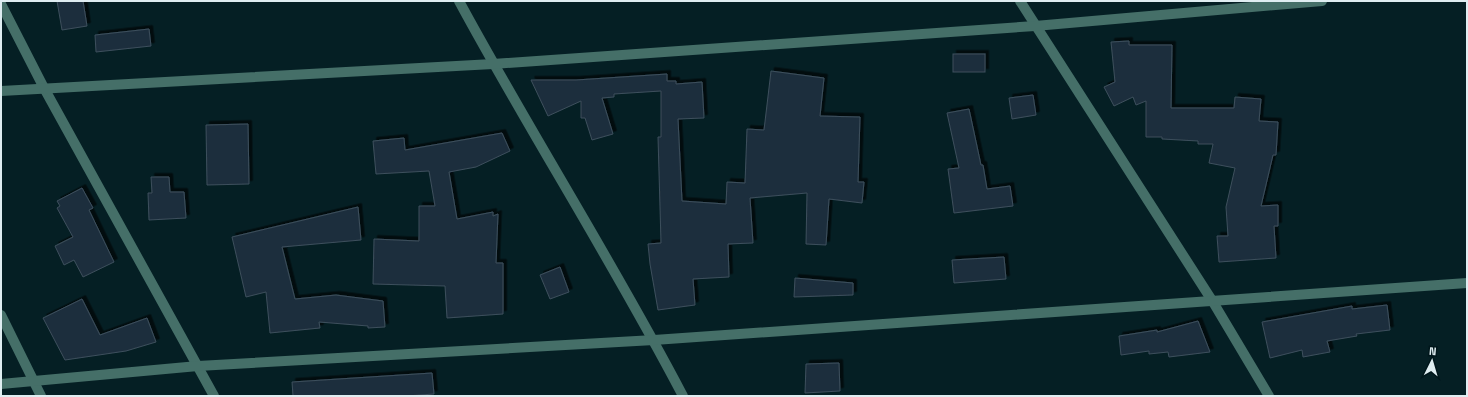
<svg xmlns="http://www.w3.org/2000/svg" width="1468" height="397" font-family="'Space Grotesk',sans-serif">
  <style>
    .building { fill: #1f2f3d; stroke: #3d4f5d; filter: url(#shadow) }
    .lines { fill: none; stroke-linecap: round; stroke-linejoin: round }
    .minor { stroke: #456f68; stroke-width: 10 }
  </style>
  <defs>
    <filter id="shadow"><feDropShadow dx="3.5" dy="-3.5" stdDeviation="0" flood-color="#0009"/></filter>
  </defs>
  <rect width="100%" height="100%" fill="#051f24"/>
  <g class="building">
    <polygon points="57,1 83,1 87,26 62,30"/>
    <polygon points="149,29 151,46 96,52 95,35"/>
    <polygon points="1129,41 1129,45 1172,45 1171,108 1234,108 1235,97 1261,99 1259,121 1278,122 1276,155 1273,155 1261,206 1278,205 1278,226 1274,226 1276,258 1219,262 1217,236 1228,236 1226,207 1235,168 1209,163 1213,144 1198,144 1198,141 1162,139 1162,137 1146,137 1146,101 1136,105 1133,97 1114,106 1104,87 1115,82 1111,42"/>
    <rect x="953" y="54" width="32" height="18"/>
    <polygon points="771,71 824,78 820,116 860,117 858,182 864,182 862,203 829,199 826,245 806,244 807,193 750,198 753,243 728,244 729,277 693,279 695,305 658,310 650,264 648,244 661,243 658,137 661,137 661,91 614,94 614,97 602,98 613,134 592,140 585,118 581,118 581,101 548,116 531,80 576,80 667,74 667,81 676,81 676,84 702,82 704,118 678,119 682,201 726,204 727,182 745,183 747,129 764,130"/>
    <polygon points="1033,95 1036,115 1012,119 1009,98"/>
    <polygon points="969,109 981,165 983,165 987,189 1010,186 1013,206 954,213 948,169 959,168 947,113"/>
    <polygon points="248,124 249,184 207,185 206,125"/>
    <polygon points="502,133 510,151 476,167 449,172 457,219 493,212 493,216 498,214 496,263 503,263 503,314 447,318 445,286 373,284 374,239 419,241 419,206 435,206 429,171 376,174 373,141 404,138 405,150"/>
    <polygon points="151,177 169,177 170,192 184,192 186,218 149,220 148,193 152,193"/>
    <polygon points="82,188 93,208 89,210 114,262 83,277 74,260 64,265 55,246 73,237 57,208 60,206 57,201"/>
    <polygon points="358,207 361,240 282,247 295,299 336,295 383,301 385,327 368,328 368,326 319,322 320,328 270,333 266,292 246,297 232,237"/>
    <polygon points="1004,257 1006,279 954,283 952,260"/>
    <polygon points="560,267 569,292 550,299 540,275"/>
    <polygon points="795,278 853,283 853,295 794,297"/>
    <polygon points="82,299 100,335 147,318 156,342 126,351 65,360 43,318"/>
    <polygon points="1387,305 1390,330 1356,334 1357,336 1327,341 1330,352 1303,357 1302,350 1270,358 1262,322 1352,306 1352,309"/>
    <polygon points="1198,321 1210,352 1169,357 1168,352 1149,354 1149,351 1121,355 1119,336 1157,330 1157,332"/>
    <polygon points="839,363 840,391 805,393 806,364"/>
    <polygon points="432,373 434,394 407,396 293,396 292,382"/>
  </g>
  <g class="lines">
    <g class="minor">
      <path d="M459,1C531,134 613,262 683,396"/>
      <polyline points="1020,1 1213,302 1269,396"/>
      <polyline points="1,4 44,88 214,396"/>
      <polyline points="1,91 493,64 1035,26 1322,1"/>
      <polyline points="1,315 41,396"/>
      <polyline points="1,384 198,366 654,340 1467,283"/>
    </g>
  </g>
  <rect width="1468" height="397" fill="none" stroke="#dfedf1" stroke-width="4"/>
  <g transform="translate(1432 361) rotate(5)" stroke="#00161b" stroke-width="3" paint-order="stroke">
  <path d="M0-3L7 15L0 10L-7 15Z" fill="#dfedf1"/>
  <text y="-6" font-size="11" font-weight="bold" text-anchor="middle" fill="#dfedf1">N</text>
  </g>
</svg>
